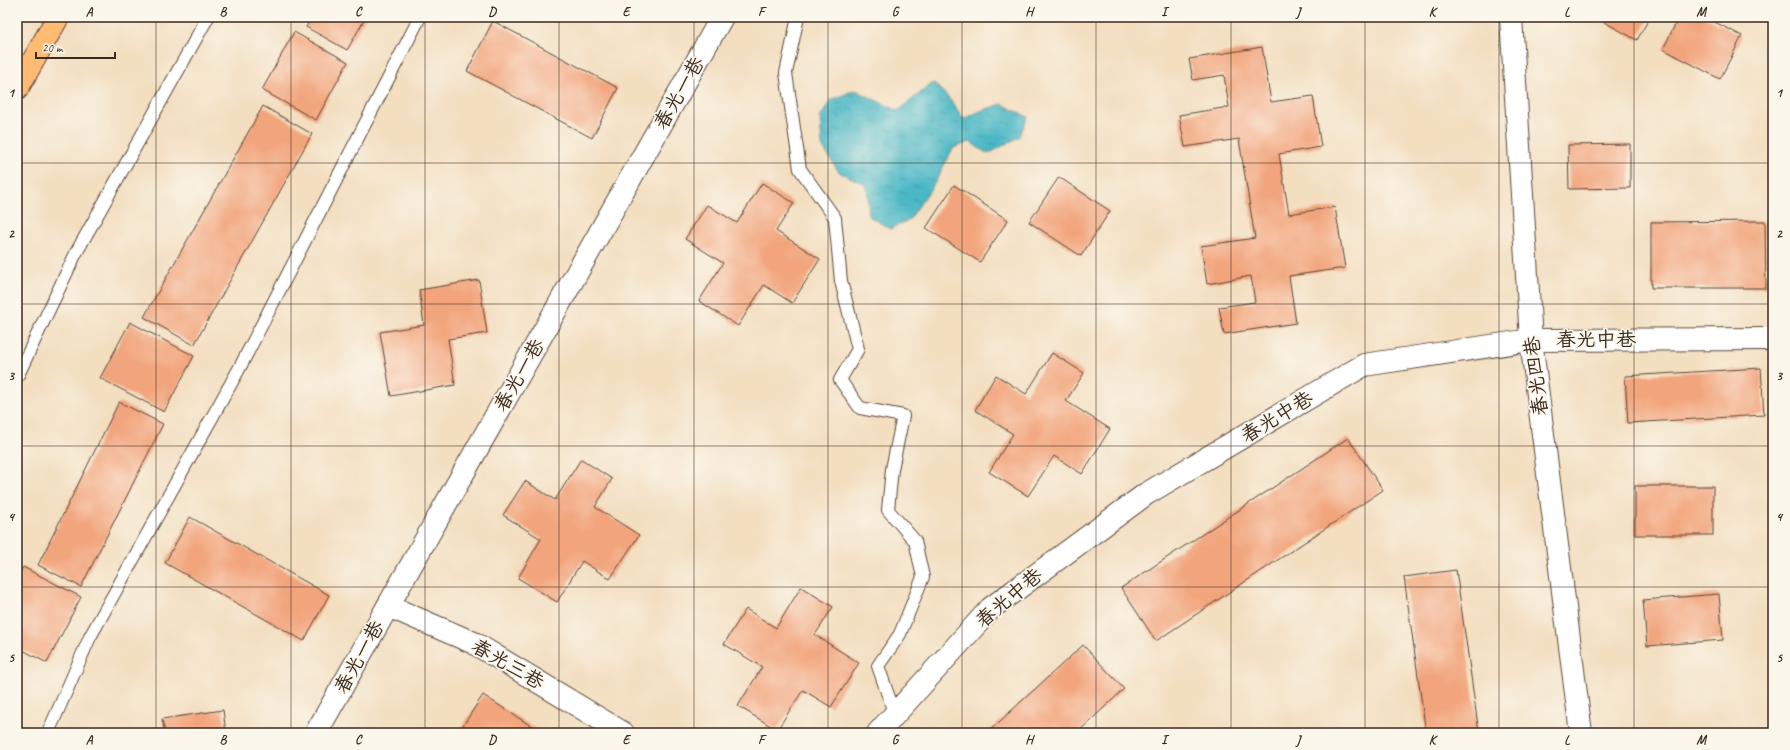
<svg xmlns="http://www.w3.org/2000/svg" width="1790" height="750" font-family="Caveat,'LXGW WenKai TC',sans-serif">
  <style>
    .water { fill: url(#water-ripples); stroke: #437172 }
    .building { fill: #f2a57d }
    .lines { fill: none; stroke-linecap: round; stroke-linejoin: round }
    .service-casing { stroke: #574536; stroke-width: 14 }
    .minor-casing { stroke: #574536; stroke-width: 24 }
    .trunk-casing { stroke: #574536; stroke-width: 24 }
    .service { stroke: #fff; stroke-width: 12 }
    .minor { stroke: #fff; stroke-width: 22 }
    .trunk { stroke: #ffbb71; stroke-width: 22 }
    .grid { fill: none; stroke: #3b2a1e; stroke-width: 1; stroke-opacity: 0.55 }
    .labels { text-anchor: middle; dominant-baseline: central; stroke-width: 3.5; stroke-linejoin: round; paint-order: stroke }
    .street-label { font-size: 20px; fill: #3b2a1e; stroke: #fbf7ec }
    .neatline { fill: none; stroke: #3b2a1e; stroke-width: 1.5 }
    .grid-label { font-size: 13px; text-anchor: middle; font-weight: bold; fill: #3b2a1e }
  </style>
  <defs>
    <pattern id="water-ripples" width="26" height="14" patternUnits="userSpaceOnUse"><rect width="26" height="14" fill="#4bb8c6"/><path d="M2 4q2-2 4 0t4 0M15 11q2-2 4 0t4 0" fill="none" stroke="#4096a0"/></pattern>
  </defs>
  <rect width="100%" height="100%" fill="#fbf7ec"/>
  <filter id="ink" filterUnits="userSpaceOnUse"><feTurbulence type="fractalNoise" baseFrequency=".025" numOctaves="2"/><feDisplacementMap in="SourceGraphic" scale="8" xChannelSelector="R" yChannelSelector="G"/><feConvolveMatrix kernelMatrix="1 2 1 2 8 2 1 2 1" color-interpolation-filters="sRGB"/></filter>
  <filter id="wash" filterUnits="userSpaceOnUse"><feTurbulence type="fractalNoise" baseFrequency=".012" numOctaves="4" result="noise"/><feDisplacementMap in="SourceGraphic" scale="16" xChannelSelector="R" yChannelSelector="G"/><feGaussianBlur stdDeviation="0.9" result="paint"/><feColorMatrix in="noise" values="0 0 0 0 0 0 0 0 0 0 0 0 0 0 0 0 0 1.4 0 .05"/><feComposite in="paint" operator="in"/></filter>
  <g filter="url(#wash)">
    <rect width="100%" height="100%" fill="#f3dec0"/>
    <polygon class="water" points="933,83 948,97 964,119 980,111 1002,104 1028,117 1019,137 988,154 970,142 953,148 936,181 909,220 890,229 869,216 867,185 839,172 822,146 820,118 831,100 855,90 898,111"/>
    <g id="blocks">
      <g class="building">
        <polygon points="312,17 366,17 347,50 306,27"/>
        <polygon points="1595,17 1650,17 1637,40"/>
        <polygon points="1679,17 1705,17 1742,36 1720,79 1663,49"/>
        <polygon points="493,21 618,88 592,138 467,71"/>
        <polygon points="294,32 348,62 316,120 262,90"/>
        <polygon points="1262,47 1271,102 1313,96 1321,147 1279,154 1289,214 1335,207 1345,268 1289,276 1296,323 1224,334 1219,307 1255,302 1251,276 1207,284 1201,246 1255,238 1239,139 1185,147 1179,115 1229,107 1224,75 1193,80 1189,59"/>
        <polygon points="263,106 312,134 194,345 144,317"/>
        <polygon points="1630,144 1630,188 1569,189 1568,145"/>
        <polygon points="1059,177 1110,211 1081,256 1029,222"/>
        <polygon points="762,183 794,203 776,231 820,259 792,303 764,285 738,326 699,301 723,263 685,239 707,205 737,223"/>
        <polygon points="954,185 1008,220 980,262 926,228"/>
        <polygon points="1765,221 1766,288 1651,288 1651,222"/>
        <polygon points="479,280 487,333 448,339 455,385 391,396 380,332 424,325 419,290"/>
        <polygon points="130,322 194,356 164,412 100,378"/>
        <polygon points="1052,353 1084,373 1066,401 1110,429 1082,474 1054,456 1028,496 989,472 1013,434 975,410 996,375 1026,394"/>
        <polygon points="1761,368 1764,415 1628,423 1625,376"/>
        <polygon points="119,402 163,424 81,587 38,565"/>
        <polygon points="1348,438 1383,490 1156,641 1121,588"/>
        <polygon points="581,459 612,479 595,507 639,535 610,579 582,561 557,602 518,578 541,539 503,515 525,481 555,500"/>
        <rect x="1635" y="486" width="78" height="49"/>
        <polygon points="190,517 329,595 304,641 165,563"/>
        <polygon points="23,567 81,597 47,663 17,647 17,578"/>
        <polygon points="1456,570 1479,733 1426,733 1404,577"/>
        <polygon points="801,587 833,607 815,635 859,663 831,707 803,690 777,730 738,706 762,667 724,644 746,609 776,628"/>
        <polygon points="1719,594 1723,640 1647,646 1643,600"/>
        <polygon points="1083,645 1124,689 1077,733 987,733"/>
        <polygon points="483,695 542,733 458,733"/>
        <polygon points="223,710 226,733 165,733 162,719"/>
      </g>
    </g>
  </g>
  <g filter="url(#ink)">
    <use href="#blocks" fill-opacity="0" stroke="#574536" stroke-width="1"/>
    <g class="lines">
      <defs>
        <g id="service">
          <polyline points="798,17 786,73 800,169 835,218 841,281 858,349 840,380 860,408 903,416 892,469 888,510 915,541 923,577 900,634 878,666 895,715"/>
          <polyline points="17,377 76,253 208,17"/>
          <polyline points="48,733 90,637 239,369 420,17"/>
        </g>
        <g id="minor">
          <polyline points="1511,17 1531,340 1581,733"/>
          <polyline points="388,606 474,643 623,733"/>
          <polyline points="316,733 722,17"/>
          <polyline points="878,733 991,608 1146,494 1364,365 1531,340 1773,339"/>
        </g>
        <polyline id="trunk" points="17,89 58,17"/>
      </defs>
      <use href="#service" class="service-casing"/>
      <use href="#minor" class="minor-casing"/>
      <use href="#trunk" class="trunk-casing"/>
      <use href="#service" class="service"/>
      <use href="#minor" class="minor"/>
      <use href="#trunk" class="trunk"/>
    </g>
  </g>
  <path class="grid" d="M156,17V733M291,17V733M425,17V733M559,17V733M694,17V733M828,17V733M962,17V733M1096,17V733M1231,17V733M1365,17V733M1499,17V733M1634,17V733M17,163H1773M17,304H1773M17,446H1773M17,587H1773"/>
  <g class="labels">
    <g class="street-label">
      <text transform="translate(679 93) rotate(-60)">春光一巷</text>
      <text x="1596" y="339">春光中巷</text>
      <text transform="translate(519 375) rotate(-60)">春光一巷</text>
      <text transform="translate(1536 376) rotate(-97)">春光四巷</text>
      <text transform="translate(1277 417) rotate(-31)">春光中巷</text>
      <text transform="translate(1009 598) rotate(-40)">春光中巷</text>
      <text transform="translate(359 657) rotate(-61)">春光一巷</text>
      <text transform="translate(508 664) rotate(30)">春光三巷</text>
    </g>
  </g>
  <rect width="1790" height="750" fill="none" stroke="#fbf7ec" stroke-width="44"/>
  <path d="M36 52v6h79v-6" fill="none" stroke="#3b2a1e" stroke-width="2"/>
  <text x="42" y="52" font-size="12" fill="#3b2a1e" stroke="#fbf7ec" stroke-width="3" paint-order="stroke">20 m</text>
  <rect x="22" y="22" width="1746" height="706" class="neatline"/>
  <g class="grid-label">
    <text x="89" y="16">A</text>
    <text x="223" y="16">B</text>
    <text x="358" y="16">C</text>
    <text x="492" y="16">D</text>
    <text x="626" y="16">E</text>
    <text x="761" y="16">F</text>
    <text x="895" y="16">G</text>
    <text x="1029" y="16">H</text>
    <text x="1164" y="16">I</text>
    <text x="1298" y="16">J</text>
    <text x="1432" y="16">K</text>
    <text x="1567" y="16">L</text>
    <text x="1701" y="16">M</text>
    <text x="11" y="97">1</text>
    <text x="1779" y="97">1</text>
    <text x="11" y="238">2</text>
    <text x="1779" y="238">2</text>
    <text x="11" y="380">3</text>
    <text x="1779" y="380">3</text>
    <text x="11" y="521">4</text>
    <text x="1779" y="521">4</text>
    <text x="11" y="662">5</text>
    <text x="1779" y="662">5</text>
    <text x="89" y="744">A</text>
    <text x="223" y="744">B</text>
    <text x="358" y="744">C</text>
    <text x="492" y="744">D</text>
    <text x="626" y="744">E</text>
    <text x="761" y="744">F</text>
    <text x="895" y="744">G</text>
    <text x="1029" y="744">H</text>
    <text x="1164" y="744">I</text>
    <text x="1298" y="744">J</text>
    <text x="1432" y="744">K</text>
    <text x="1567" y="744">L</text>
    <text x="1701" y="744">M</text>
  </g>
</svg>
